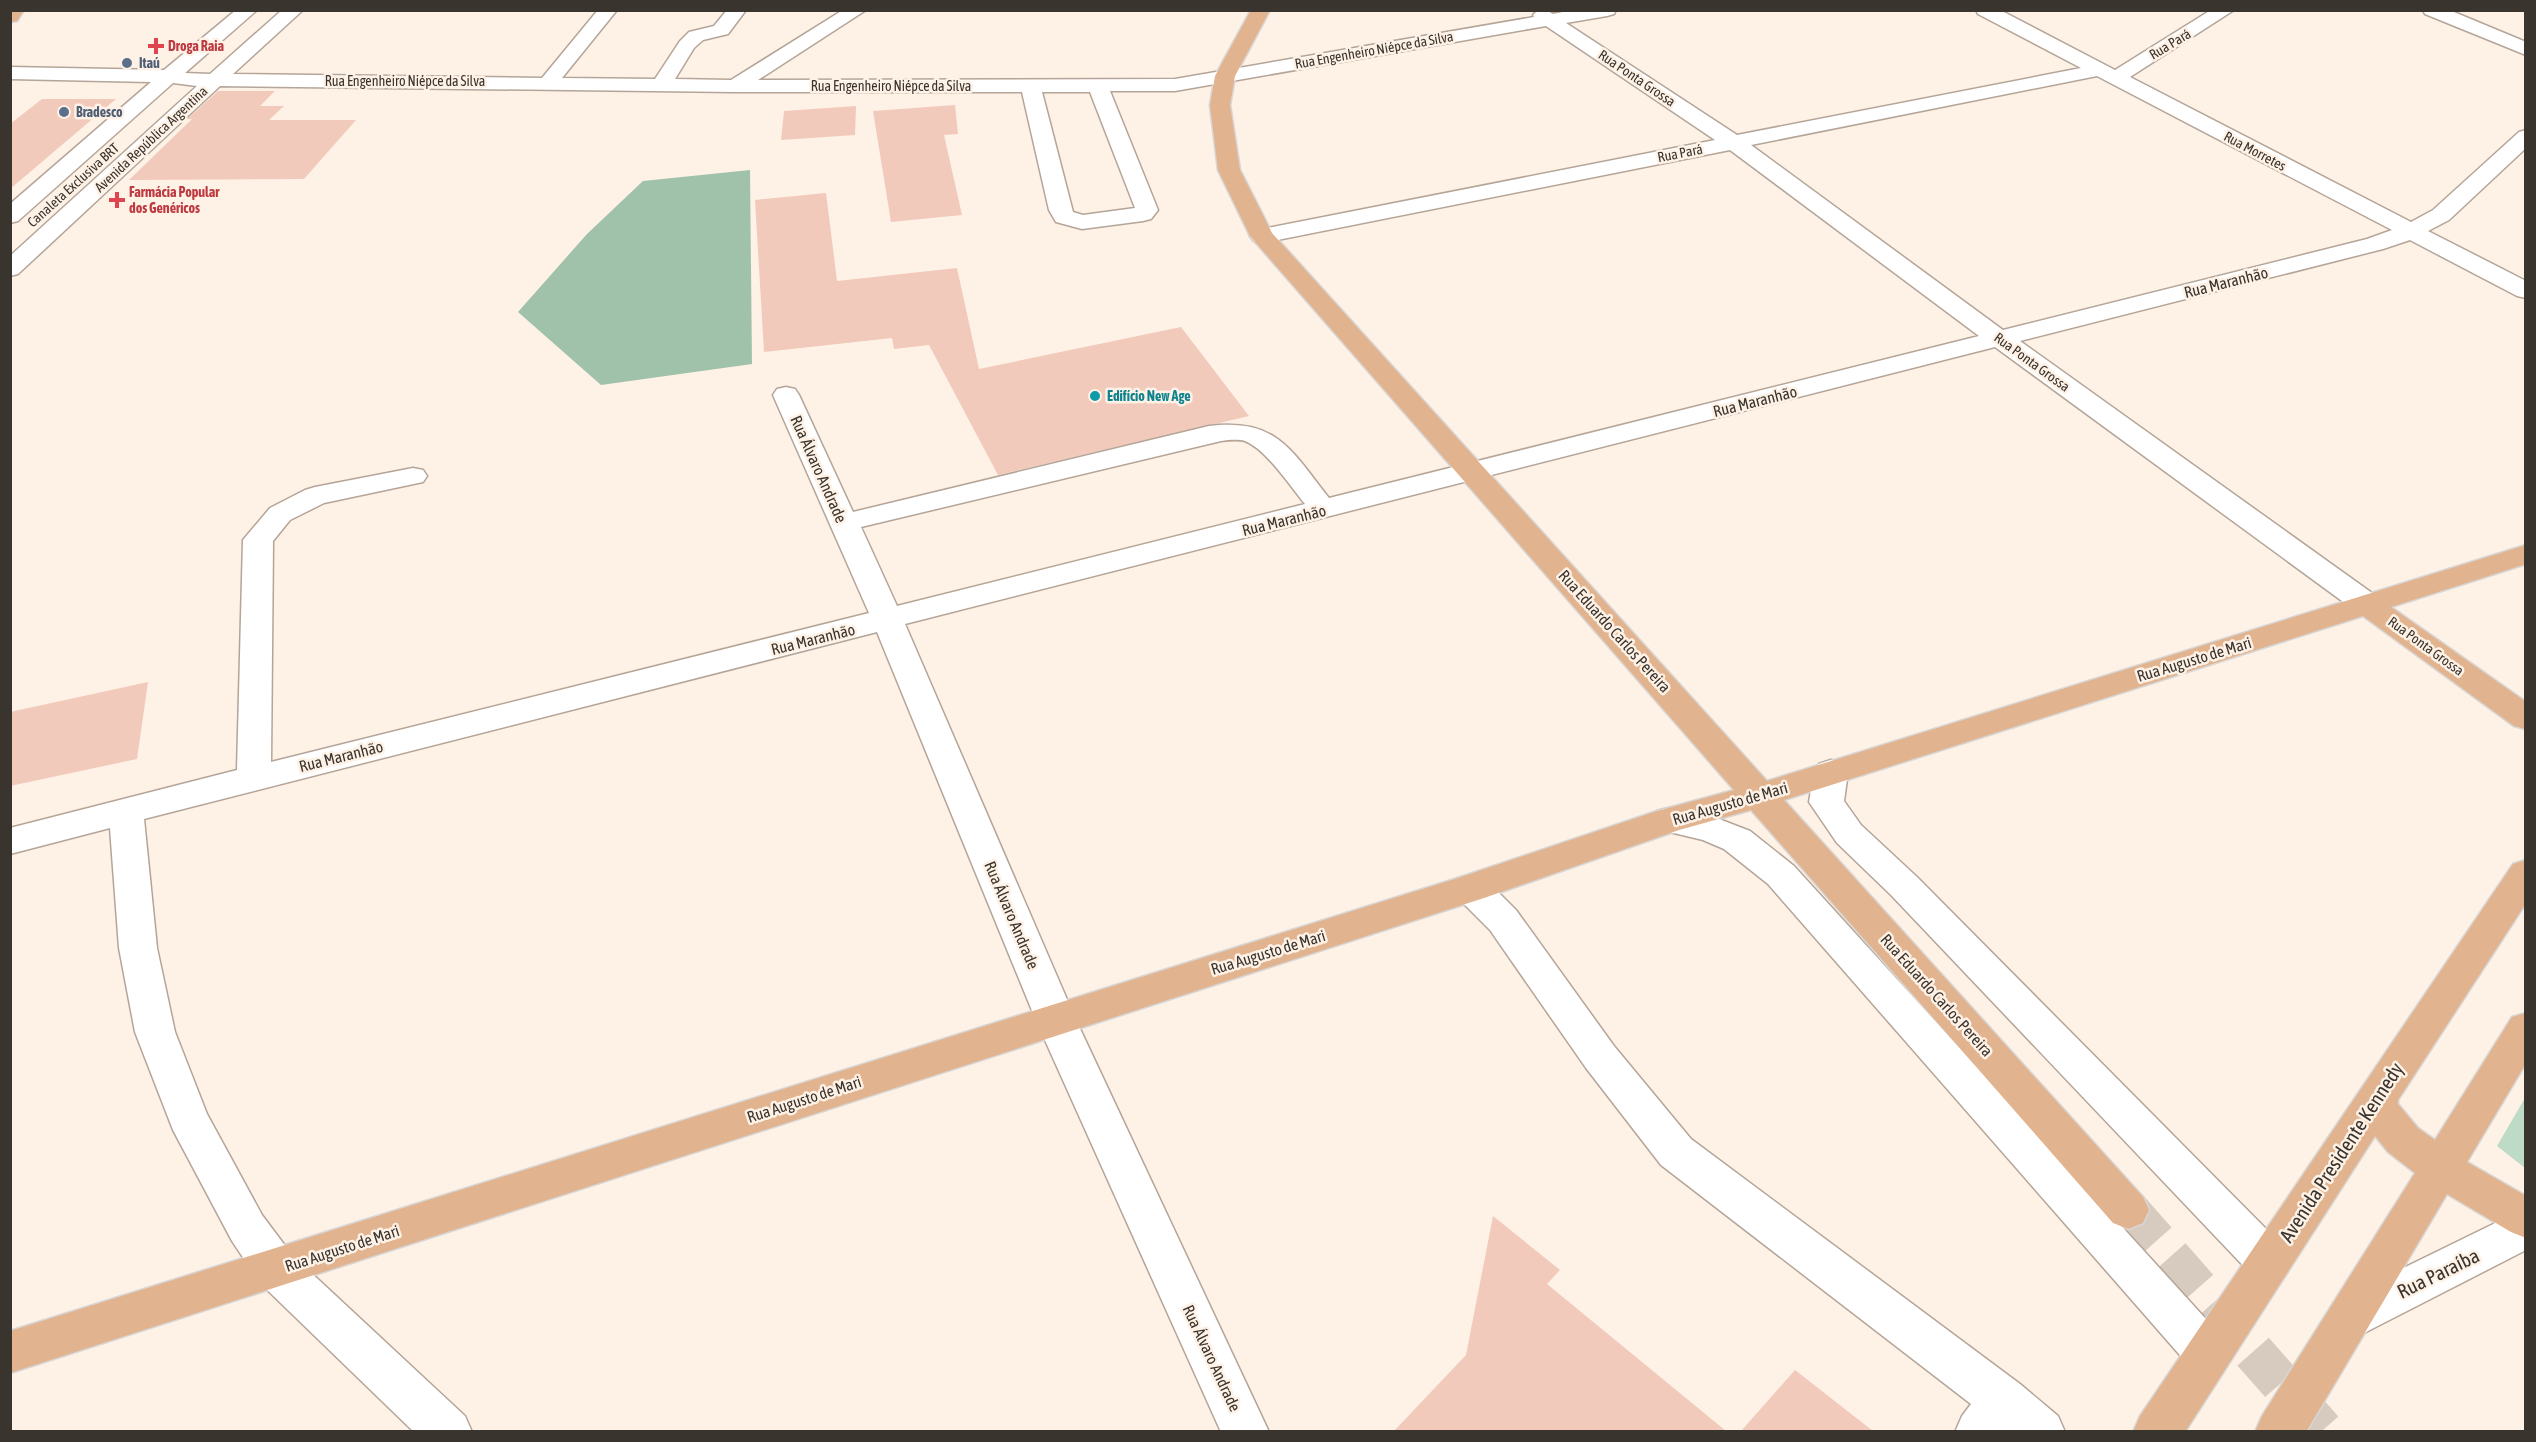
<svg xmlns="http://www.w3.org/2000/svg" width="2536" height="1442" font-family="'Asap Condensed',sans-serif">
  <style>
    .green { fill: #bddbc6 }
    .forest { fill: #a0c2aa }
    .building { fill: #f2cabc }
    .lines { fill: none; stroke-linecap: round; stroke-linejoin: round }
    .major-tunnel { stroke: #d7cbc0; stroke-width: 42; stroke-dasharray: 42 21; stroke-linecap: butt }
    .minor-casing { stroke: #b4a598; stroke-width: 3 }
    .major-casing { stroke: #d8d6d5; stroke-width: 3 }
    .minor { fill: #fff; fill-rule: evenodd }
    .major { fill: #e1b38f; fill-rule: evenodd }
    .health-dot { fill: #e0444e; stroke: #fef1e5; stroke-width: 2 }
    .service-dot { fill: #5c6f8a; stroke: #fef1e5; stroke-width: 2 }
    .culture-dot { fill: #0f9aa8; stroke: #fef1e5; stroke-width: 2 }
    .labels { text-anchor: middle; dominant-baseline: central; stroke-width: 5; stroke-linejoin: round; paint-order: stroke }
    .far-street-label { font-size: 14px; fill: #3a342e; stroke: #fef1e5 }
    .far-health-label { font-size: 14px; font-weight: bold; fill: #be3a42; stroke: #fef1e5; text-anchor: start }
    .far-service-label { font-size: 14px; font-weight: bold; fill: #4e5e75; stroke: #fef1e5; text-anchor: start }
    .far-culture-label { font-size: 14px; font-weight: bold; fill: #0d838f; stroke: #fef1e5; text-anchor: start }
    .street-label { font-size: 16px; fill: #3a342e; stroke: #fef1e5 }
    .near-street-label { font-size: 20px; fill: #3a342e; stroke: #fef1e5 }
  </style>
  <rect width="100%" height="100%" fill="#fef1e5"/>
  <polygon class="green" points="2525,1098 2525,1168 2497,1146"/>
  <polygon class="forest" points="750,170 752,364 601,385 518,312 587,234 643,181"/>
  <g class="building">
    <polygon points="218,91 275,91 260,106 284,106 269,120 356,120 304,179 129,180 192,119 187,119"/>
    <polygon points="42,99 116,99 10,189 10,124"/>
    <polygon points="955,105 958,134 944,135 962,215 891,222 873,111"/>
    <polygon points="856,106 855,135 781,140 784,111"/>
    <polygon points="826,193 837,281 957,268 979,369 1181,327 1249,416 998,475 929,345 894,349 892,338 764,352 755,200"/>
    <polygon points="148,682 137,759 10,786 10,712"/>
    <polygon points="1493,1216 1560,1270 1547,1284 1726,1431 1394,1431 1466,1355"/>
    <polygon points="1795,1370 1873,1431 1741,1431"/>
  </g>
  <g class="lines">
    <polyline class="major-tunnel" points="2128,1210 2324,1432"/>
    <defs>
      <g id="minor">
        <path d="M236,10H257L185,73L210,74L282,10H303L233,74L542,78L598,10H617L562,78L655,79L680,41L689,32L714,26L727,10H746L728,34L703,40L694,48L675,79L731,80L843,10H866L758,80L1175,79L1534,17L1533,15L1538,10H1546L1553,14L1572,10H1616L1614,14L1607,16L1566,23L1737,135L2081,68L1978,14L1976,10H2000L2115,70L2211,10H2234L2130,77L2411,222L2433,210L2519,132L2526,130V148L2449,220L2428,231L2526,281V298L2517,296L2410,240L2383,249L2020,341L2379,598L2383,605L2379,612L2368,615L2357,612L1995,347L905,624L1075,1018L1269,1432H1221L1035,1018L877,632L144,819L157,948L175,1032L207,1114L262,1215L292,1255L465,1416L472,1432H414L260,1283L232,1241L173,1130L135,1032L119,948L110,828L10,854V828L237,770L243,540L270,508L305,490L315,487L413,468L423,470L427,476L423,482L324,503L290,520L273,541L271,762L869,613L773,395L777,389L786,387L795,389L799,395L853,512L1209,426C1277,418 1291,450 1329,498L1979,336L1730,150L1262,243L1254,241L1250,236L1254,231L1262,229L1715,140L1546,26L1175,91H1110L1158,210L1151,219L1143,221L1082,229L1056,222L1049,210L1022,92H734L220,86L18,274L10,276V256L197,86L173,83L18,221L10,223V204L151,82L10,79V67L164,70ZM2097,76L2392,230L2367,239L2003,330L1751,145ZM1042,92H1090L1135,208L1083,215L1073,212ZM1221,441C1229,440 1238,439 1245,441C1266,449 1291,487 1305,504L897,606L861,527Z"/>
        <polygon points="2423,10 2449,10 2526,42 2526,55 2425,14"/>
        <polygon points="1831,760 1843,764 1848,772 1844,801 1861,825 1917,877 2285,1248 2291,1262 2285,1276 2269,1282 2253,1276 1891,895 1837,843 1809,802 1814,772 1819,764"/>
        <polygon points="1669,808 1711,816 1750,831 1794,866 2224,1339 2231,1354 2224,1369 2208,1375 2192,1369 1768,884 1724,849 1703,840 1657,829 1651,820 1657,811"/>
        <polygon points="1471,875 1484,878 1516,910 1614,1046 1691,1139 2020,1384 2058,1416 2065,1432 1955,1432 1962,1416 1971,1404 1661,1165 1586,1068 1490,930 1458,898 1453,888 1458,878"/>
        <polygon points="2526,1208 2526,1250 2366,1332 2350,1338 2334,1332 2327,1317 2334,1302"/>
      </g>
      <g id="major">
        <polygon points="10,10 24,10 17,21 10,22"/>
        <polygon points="1251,10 1270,10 1235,76 1230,105 1240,170 1272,233 1767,781 2526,545 2526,564 2391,607 2526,702 2526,729 2514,726 2363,616 1784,800 2143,1197 2149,1210 2143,1223 2128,1229 2113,1223 1751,810 1679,830 1484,898 10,1373 10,1331 1458,878 1657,811 1734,790 1250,236 1218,170 1210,105 1215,76"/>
        <polygon points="2526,860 2526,903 2398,1100 2398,1104 2418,1128 2435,1140 2512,1017 2526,1013 2526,1063 2467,1162 2526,1196 2526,1238 2511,1232 2447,1194 2306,1432 2255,1432 2262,1416 2415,1173 2388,1152 2375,1136 2185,1432 2133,1432 2140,1416 2513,864"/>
      </g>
    </defs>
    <use href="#minor" class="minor-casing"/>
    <use href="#major" class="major-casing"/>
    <use href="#minor" class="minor"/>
    <use href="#major" class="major"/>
  </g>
  <g class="health-dot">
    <path d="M153 37h6v6h6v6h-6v6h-6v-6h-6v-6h6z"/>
    <path d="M114 191h6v6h6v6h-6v6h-6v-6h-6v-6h6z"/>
  </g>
  <g class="service-dot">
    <circle cx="127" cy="63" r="6"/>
    <circle cx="64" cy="112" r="6"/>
  </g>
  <circle class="culture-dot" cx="1095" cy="396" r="6"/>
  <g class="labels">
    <g class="far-street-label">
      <text transform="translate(2170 44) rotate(-31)">Rua Pará</text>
      <text transform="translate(1374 50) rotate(-10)">Rua Engenheiro Niépce da Silva</text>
      <text transform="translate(1637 78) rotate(34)">Rua Ponta Grossa</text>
      <text x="405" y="81">Rua Engenheiro Niépce da Silva</text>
      <text x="891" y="86">Rua Engenheiro Niépce da Silva</text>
      <text transform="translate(151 139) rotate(-43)">Avenida República Argentina</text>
      <text transform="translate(2255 151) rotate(28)">Rua Morretes</text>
      <text transform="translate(1680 153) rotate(-11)">Rua Pará</text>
      <text transform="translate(73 185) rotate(-42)">Canaleta Exclusiva BRT</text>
      <text transform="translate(2032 362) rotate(36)">Rua Ponta Grossa</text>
      <text transform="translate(2426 646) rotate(36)">Rua Ponta Grossa</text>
    </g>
    <g class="far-health-label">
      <text x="168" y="46">Droga Raia</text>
      <text x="129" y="192">Farmácia Popular<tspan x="129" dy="16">dos Genéricos</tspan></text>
    </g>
    <g class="far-service-label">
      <text x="139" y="63">Itaú</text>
      <text x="76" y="112">Bradesco</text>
    </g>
    <g class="far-culture-label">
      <text x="1107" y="396">Edifício New Age</text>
    </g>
    <g class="street-label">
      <text transform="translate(2226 282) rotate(-14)">Rua Maranhão</text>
      <text transform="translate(1755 401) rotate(-14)">Rua Maranhão</text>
      <text transform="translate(819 469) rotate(66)">Rua Álvaro Andrade</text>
      <text transform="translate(1284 520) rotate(-14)">Rua Maranhão</text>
      <text transform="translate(1615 631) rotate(48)">Rua Eduardo Carlos Pereira</text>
      <text transform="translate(813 639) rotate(-14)">Rua Maranhão</text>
      <text transform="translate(2194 659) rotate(-17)">Rua Augusto de Mari</text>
      <text transform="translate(341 756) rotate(-14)">Rua Maranhão</text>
      <text transform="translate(1730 803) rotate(-16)">Rua Augusto de Mari</text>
      <text transform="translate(1012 915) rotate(67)">Rua Álvaro Andrade</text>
      <text transform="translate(1268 952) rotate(-17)">Rua Augusto de Mari</text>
      <text transform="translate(1937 995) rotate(48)">Rua Eduardo Carlos Pereira</text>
      <text transform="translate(804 1099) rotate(-18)">Rua Augusto de Mari</text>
      <text transform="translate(342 1248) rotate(-18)">Rua Augusto de Mari</text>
      <text transform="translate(1212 1358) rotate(65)">Rua Álvaro Andrade</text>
    </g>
    <g class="near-street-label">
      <text transform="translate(2341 1152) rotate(-57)">Avenida Presidente Kennedy</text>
      <text transform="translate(2438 1273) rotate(-26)">Rua Paraíba</text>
    </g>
  </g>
  <rect width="2536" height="1442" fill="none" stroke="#3a342e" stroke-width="24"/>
</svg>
